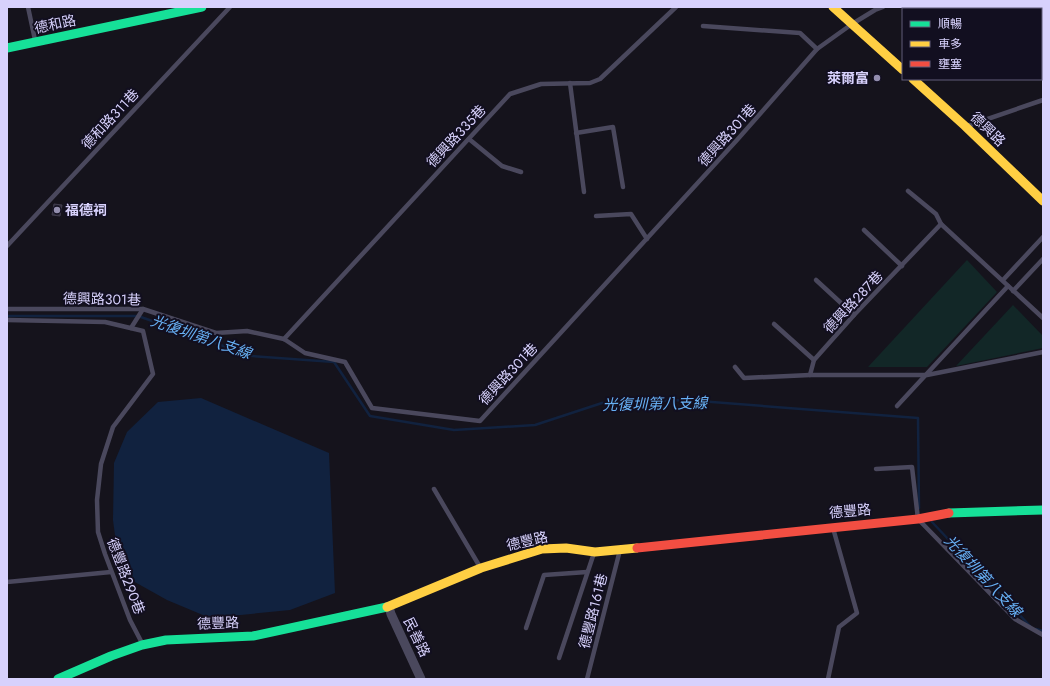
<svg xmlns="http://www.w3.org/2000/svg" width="1050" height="686" font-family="Jost,'Noto Sans TC',sans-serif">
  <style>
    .green { fill: #122727 }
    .water { fill: #11223f }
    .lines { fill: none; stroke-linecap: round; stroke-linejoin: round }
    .stream { stroke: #11223f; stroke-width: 2.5 }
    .building { fill: #33313e; stroke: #413d4f }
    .lane { stroke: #4a485d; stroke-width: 4.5 }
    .street { stroke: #4a485d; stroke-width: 9 }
    .fast { stroke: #16e098; stroke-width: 9 }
    .slow { stroke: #ffcf43; stroke-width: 9 }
    .jam { stroke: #f24e42; stroke-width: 9 }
    .poi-dot { fill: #938eae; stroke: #120f20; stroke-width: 1.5 }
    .labels { text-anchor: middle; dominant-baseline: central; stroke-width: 4; stroke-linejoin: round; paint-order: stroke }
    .street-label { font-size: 14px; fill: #d7d1fc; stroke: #120f20 }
    .poi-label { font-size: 14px; font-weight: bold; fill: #d7d1fc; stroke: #120f20; text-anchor: end }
    .water-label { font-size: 15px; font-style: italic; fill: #67b0f4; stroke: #120f20 }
  </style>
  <rect width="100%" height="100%" fill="#15131c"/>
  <g class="green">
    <polygon points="967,260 997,292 927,367 868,367"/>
    <polygon points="1013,305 1043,336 1043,348 956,366"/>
  </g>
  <polygon class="water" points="201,398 329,453 335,593 290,610 210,618 167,600 133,581 117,551 113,520 114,463 127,432 158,402"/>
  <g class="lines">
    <g class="stream">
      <polyline points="7,316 138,316 252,356 334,362 370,416 454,430 535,425 602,403 686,400 918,418 919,508"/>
      <polyline points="932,522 1030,626"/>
      <polyline points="1036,629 1043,631"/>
    </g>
  </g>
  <polygon class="building" points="54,204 62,205 60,216 52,215"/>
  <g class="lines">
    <g class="lane">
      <polyline points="28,7 35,40"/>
      <polyline points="703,26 800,33 817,49"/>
      <polyline points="570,83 584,192"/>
      <polyline points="967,126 1043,100"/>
      <polyline points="576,133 613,127 623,187"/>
      <polyline points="469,139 502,166 521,172"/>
      <polyline points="908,191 936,214 941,224 1043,318"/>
      <polyline points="596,216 631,214 647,239"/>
      <polyline points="864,230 902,266"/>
      <polyline points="7,246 230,7"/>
      <polyline points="816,280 854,315"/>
      <polyline points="1003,280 1043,237"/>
      <polyline points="1013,291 1043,259"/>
      <polyline points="7,309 143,309 216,333 247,331 284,339 305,353 345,362 372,408 480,421 737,140 817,49 852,24 875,10 883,7"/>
      <polyline points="7,320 105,322 143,331 153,374 113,427 101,464 97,500 98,532 105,554 130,620 142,643"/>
      <polyline points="774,324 814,360"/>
      <polyline points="131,328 143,309"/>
      <polyline points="284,339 510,94 541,84 590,83 600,79 676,7"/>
      <polyline points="735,367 744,378 810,375 927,375 1043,352"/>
      <polyline points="810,375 814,360 854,315 941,224"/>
      <polyline points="897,406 1008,286"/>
      <polyline points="876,469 912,467 918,519 1015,619 1043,635"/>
      <polyline points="434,489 480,567"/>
      <polyline points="7,582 111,572"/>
      <polyline points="526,628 544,575 587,572"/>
      <polyline points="559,658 594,553"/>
      <polyline points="587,679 620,550"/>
      <polyline points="828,679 839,627 857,613 833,528"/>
    </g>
    <polyline class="street" points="389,607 391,614 421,679"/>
    <g class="fast">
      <polyline points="7,48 202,7"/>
      <polyline points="949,513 1043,510"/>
      <polyline points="58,679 111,656 142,645 166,640 253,636 387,607"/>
    </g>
    <g class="slow">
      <polyline points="833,7 903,70"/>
      <polyline points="913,79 965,126 1043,201"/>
      <polyline points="387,607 481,568 542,549 566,548 595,552 637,548"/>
    </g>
    <polyline class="jam" points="637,548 918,519 949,513"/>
  </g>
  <g class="poi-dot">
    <circle cx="877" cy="78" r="4"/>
    <circle cx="57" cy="210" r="4"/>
  </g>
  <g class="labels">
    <g class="street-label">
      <text transform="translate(55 24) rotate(-12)">德和路</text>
      <text transform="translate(110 119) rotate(-47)">德和路311巷</text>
      <text transform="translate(988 129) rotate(44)">德興路</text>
      <text transform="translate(727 135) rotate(-48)">德興路301巷</text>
      <text transform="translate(456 136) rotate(-47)">德興路335巷</text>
      <text transform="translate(102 299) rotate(1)">德興路301巷</text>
      <text transform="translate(853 302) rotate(-47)">德興路287巷</text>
      <text transform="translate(508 374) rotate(-47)">德興路301巷</text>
      <text transform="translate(850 511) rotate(-5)">德豐路</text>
      <text transform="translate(527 541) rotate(-13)">德豐路</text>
      <text transform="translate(126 576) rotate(69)">德豐路290巷</text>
      <text transform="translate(593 611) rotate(-76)">德豐路161巷</text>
      <text transform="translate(218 623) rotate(-2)">德豐路</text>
      <text transform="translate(417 637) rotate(64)">民善路</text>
    </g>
    <g class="poi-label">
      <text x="869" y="78">萊爾富</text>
      <text x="65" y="210" text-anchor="start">福德祠</text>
    </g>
    <g class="water-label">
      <text transform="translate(201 337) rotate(19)">光復圳第八支線</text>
      <text transform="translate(655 404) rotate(-1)">光復圳第八支線</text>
      <text transform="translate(983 576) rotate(47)">光復圳第八支線</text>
    </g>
  </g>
  <rect width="1050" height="686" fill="none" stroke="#d7d1fc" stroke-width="16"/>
  <rect x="902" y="8" width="140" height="72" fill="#120f20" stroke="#615d78"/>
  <rect x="910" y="21" width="20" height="6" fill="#16e098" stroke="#615d78"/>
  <text x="938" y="28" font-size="12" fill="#d7d1fc">順暢</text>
  <rect x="910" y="41" width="20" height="6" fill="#ffcf43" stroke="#615d78"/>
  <text x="938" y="48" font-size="12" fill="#d7d1fc">車多</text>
  <rect x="910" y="61" width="20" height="6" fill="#f24e42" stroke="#615d78"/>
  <text x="938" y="68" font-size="12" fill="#d7d1fc">壅塞</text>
</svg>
